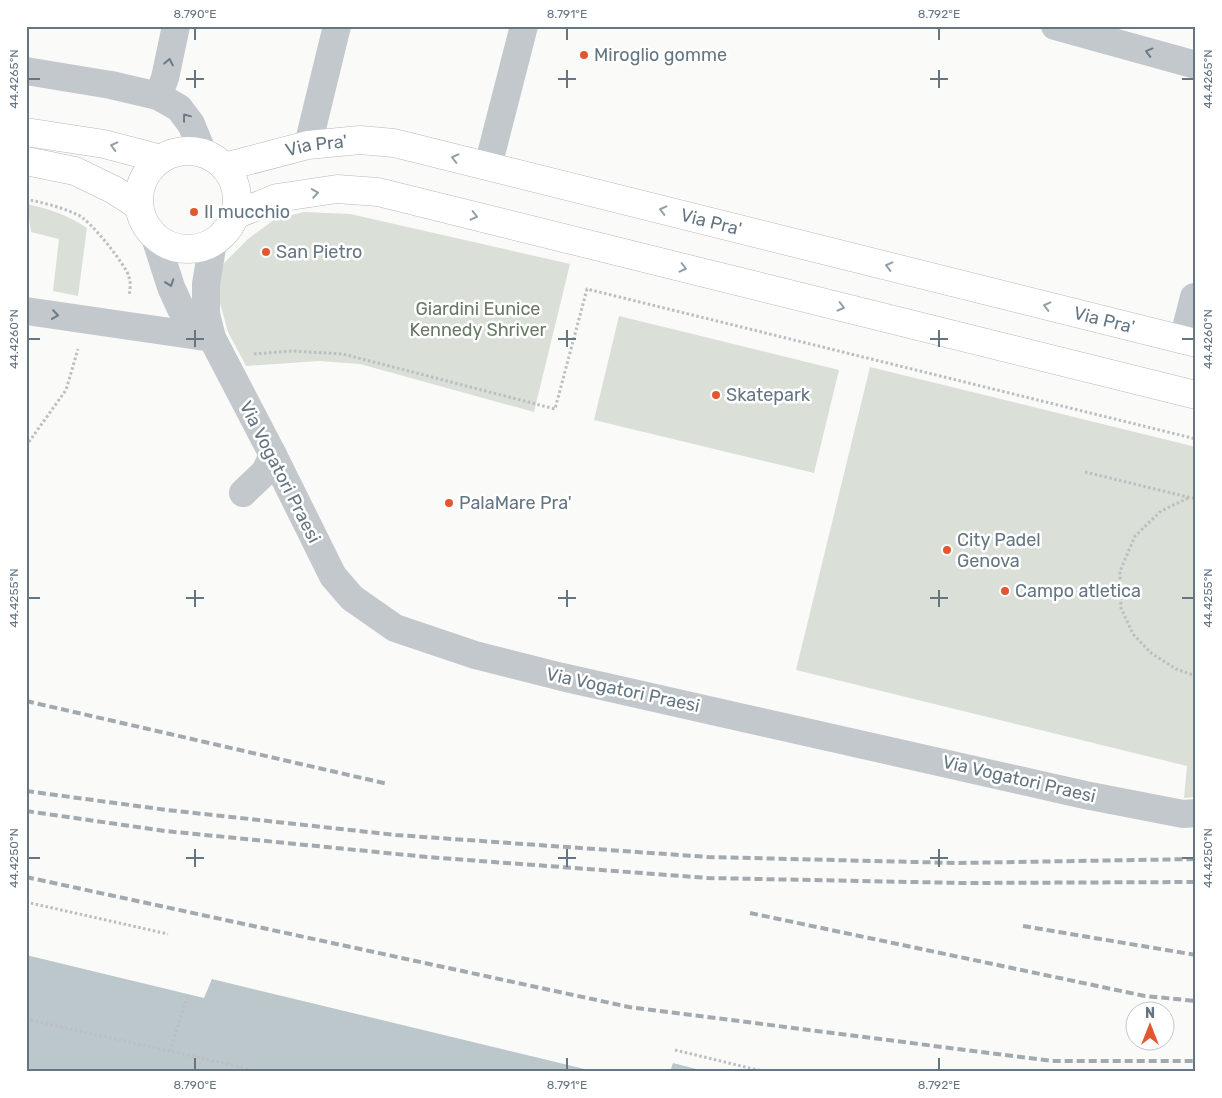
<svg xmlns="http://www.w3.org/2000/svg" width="1222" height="1098" font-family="Rubik,sans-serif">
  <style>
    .green { fill: #dadfd7 }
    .water { fill: #bbc7cb }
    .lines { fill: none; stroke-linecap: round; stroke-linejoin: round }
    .major-casing { stroke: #b5babe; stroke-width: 29 }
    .path { stroke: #bbbfc2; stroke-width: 3; stroke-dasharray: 2.5 2.5; stroke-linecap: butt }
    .minor { stroke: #c3c8cc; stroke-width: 28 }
    .major { stroke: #fff; stroke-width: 28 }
    .rail { stroke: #a2aab0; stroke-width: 4; stroke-dasharray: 8 4; stroke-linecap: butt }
    .oneway { stroke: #6a7a87 }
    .oneway2 { stroke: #939fa8 }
    .ticks { fill: none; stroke: #657683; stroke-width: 2 }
    .poi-dot { fill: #e4572e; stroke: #fff; stroke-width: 2 }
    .labels { text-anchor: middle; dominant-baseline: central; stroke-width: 5; stroke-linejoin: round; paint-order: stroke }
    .poi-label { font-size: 18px; fill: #657683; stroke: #fff; text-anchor: start }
    .street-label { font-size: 18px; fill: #657683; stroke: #fff }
    .park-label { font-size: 18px; fill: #687a64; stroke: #fff }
    .neatline { fill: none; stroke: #657683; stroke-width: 2 }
    .ticks-label { font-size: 12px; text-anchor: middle; fill: #657683 }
  </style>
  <rect width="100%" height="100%" fill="#fafaf8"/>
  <g class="green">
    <path d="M27,204C49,209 68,215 87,228L78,296L53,291L59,239L31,232Z"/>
    <polygon points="304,212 350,214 570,264 534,412 360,364 319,361 246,366 228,332 216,289 224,263 248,239 275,219"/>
    <polygon points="619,316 839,370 814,473 594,420"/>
    <polygon points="870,367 1196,447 1196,797 1184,798 1187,766 796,670"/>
  </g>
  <g class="water">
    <polygon points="26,955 204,998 212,979 597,1072 26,1072"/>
    <polygon points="673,1063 708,1072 670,1072"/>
  </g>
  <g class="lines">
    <defs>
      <g id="major">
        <polyline points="26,132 104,144 161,159"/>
        <circle cx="188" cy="200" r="49"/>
        <polyline points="26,161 75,171 114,190 139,206"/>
        <path id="s1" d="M224,167L308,145L360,140L394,143L1196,343"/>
        <polyline points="235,215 277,198 337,189 378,192 1196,395"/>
      </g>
    </defs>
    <use href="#major" class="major-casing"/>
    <g class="path">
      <path d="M26,199C43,203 62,207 78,215C90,220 126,265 129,277C131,283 130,290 129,296"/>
      <polyline points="254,354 292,351 343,354 555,409 587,289 1196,439"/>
      <polyline points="26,446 66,390 78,349"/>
      <polyline points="1085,472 1196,499"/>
      <polyline points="1188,498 1161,511 1135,536 1120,571 1121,608 1133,634 1151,653 1176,669 1196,676"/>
      <polyline points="26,902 168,934"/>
      <polyline points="26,1019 263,1072"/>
      <polyline points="675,1050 766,1072"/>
      <polyline points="170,1051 188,994"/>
    </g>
    <g class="minor">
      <polyline points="1055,26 1196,65"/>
      <polyline points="26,71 111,85 158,96 179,108 191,124 203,153 210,157"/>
      <polyline points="158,96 165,78 176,26"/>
      <polyline points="308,145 337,26"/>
      <polyline points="488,166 524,26"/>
      <polyline points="155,237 171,287 181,309 212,338"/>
      <polyline points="213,242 206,284 206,314 212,338 273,455 333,576 352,598 395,628 475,655 562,677 1085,795 1183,814 1196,813"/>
      <polyline points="26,311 212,338"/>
      <polyline points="1183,340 1194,297"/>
      <polyline points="243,493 265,472 273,455"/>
    </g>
    <use href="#major" class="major"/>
    <g class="rail">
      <polyline points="26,701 388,784"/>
      <polyline points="26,791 167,810 396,835 708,857 957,863 1196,859"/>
      <polyline points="26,811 165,831 427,857 708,878 964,883 1196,882"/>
      <polyline points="26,877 629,1007 1052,1061 1196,1061"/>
      <polyline points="750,913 1145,996 1196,1001"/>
      <polyline points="1023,926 1196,955"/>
    </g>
  </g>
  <defs><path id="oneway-chevron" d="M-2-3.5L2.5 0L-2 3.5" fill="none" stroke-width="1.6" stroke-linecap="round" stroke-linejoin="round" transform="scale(1.25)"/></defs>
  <g class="oneway">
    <use href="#oneway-chevron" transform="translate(1149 52) rotate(-165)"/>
    <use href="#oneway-chevron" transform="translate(169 62) rotate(-79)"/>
    <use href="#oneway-chevron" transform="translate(186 117) rotate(-127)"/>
    <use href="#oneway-chevron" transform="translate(170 283) rotate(71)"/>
    <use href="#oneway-chevron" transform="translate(55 315) rotate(8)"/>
  </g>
  <g class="oneway2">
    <use href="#oneway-chevron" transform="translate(114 146) rotate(-166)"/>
    <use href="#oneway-chevron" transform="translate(455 158) rotate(-166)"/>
    <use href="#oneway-chevron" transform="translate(315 193) rotate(-9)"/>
    <use href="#oneway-chevron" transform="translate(663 210) rotate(-166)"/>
    <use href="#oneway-chevron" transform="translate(474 216) rotate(14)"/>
    <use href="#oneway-chevron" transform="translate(889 266) rotate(-166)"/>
    <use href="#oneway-chevron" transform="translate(683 268) rotate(14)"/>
    <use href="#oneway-chevron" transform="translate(1047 306) rotate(-166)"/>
    <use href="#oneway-chevron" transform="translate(841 307) rotate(14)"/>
  </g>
  <path class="ticks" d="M195,28V40M567,28V40M939,28V40M195,70V88M567,70V88M939,70V88M28,79H40M186,79H204M558,79H576M930,79H948M1182,79H1194M195,330V347M567,330V347M939,330V347M28,339H40M186,339H204M558,339H576M930,339H948M1182,339H1194M195,590V607M567,590V607M939,590V607M28,598H40M186,598H204M558,598H576M930,598H948M1182,598H1194M195,849V867M567,849V867M939,849V867M28,858H40M186,858H204M558,858H576M930,858H948M1182,858H1194M195,1058V1070M567,1058V1070M939,1058V1070"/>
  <g class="poi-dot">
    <circle cx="584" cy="55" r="5"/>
    <circle cx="194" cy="212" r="5"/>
    <circle cx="266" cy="252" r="5"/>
    <circle cx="716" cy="395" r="5"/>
    <circle cx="449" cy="503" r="5"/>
    <circle cx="947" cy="550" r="5"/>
    <circle cx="1005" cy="591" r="5"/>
  </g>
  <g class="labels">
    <g class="poi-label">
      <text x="594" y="55">Miroglio gomme</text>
      <text x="204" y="212">Il mucchio</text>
      <text x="276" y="252">San Pietro</text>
      <text x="726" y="395">Skatepark</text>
      <text x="459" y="503">PalaMare Pra'</text>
      <text x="957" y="540">City Padel<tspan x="957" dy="21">Genova</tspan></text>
      <text x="1015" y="591">Campo atletica</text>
    </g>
    <g class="street-label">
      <text stroke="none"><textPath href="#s1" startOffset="95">Via Pra'</textPath></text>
      <text stroke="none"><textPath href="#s1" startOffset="500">Via Pra'</textPath></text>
      <text stroke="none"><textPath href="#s1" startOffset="905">Via Pra'</textPath></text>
      <text transform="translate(280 472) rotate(63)">Via Vogatori Praesi</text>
      <text transform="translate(623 690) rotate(12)">Via Vogatori Praesi</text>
      <text transform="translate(1019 779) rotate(13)">Via Vogatori Praesi</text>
    </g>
    <g class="park-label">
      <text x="478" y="309">Giardini Eunice<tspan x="478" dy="21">Kennedy Shriver</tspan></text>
    </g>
  </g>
  <rect width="1222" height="1098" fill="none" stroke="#ffffff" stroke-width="55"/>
  <g transform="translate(1150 1026)"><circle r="24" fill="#ffffff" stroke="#c1c8cd"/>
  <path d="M0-4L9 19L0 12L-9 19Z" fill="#e4572e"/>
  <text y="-8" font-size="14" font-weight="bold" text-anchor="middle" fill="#657683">N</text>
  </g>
  <rect x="28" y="28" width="1166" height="1042" class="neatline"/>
  <g class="ticks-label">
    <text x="195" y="18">8.790°E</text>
    <text x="567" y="18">8.791°E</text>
    <text x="939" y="18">8.792°E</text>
    <text transform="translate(14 79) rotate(-90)" y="4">44.4265°N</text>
    <text transform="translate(1208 79) rotate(-90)" y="4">44.4265°N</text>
    <text transform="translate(14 339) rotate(-90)" y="4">44.4260°N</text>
    <text transform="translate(1208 339) rotate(-90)" y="4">44.4260°N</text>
    <text transform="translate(14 598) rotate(-90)" y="4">44.4255°N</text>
    <text transform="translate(1208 598) rotate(-90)" y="4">44.4255°N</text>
    <text transform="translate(14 858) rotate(-90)" y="4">44.4250°N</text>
    <text transform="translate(1208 858) rotate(-90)" y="4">44.4250°N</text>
    <text x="195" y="1089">8.790°E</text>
    <text x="567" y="1089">8.791°E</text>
    <text x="939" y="1089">8.792°E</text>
  </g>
</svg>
